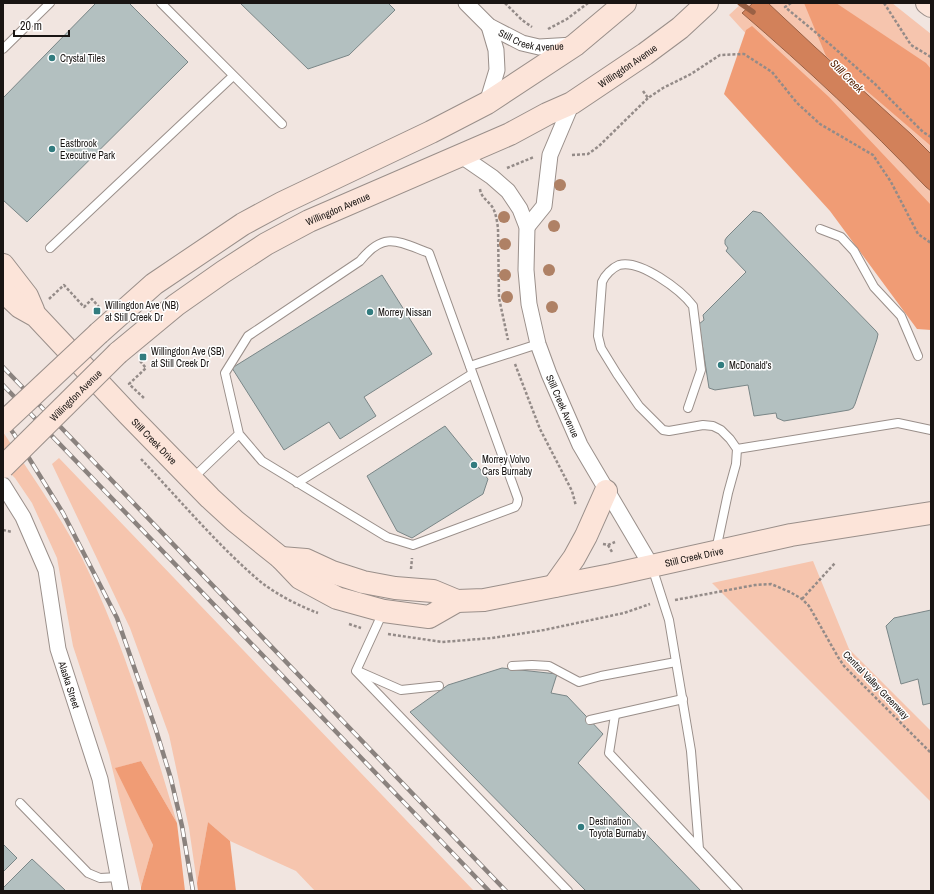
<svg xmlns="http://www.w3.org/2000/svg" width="934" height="894" font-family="'Archivo Narrow',sans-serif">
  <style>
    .green { fill: #f6c5ae }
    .forest { fill: #f09c75 }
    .water { fill: #d2815a; stroke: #9a6145 }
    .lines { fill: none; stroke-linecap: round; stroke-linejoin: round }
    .stream { stroke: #9a6145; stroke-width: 5.5 }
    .building { fill: #b3c0c0; stroke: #7a8687 }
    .lane-casing { stroke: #9a8f8a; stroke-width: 10 }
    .street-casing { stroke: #9a8f8a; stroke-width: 17 }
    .secondary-casing { stroke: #9a8f8a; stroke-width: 24 }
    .path { stroke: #948b88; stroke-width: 2.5; stroke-dasharray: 3 2; stroke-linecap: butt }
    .lane { stroke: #fff; stroke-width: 8 }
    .street { stroke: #fff; stroke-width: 15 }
    .secondary { stroke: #fce4d9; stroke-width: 22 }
    .rail-casing { stroke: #8a827e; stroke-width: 4.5 }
    .rail { stroke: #fff; stroke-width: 3; stroke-dasharray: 9; stroke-linecap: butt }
    .secondary-bridge-casing { stroke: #9a8f8a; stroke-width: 24; stroke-linecap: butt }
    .secondary-bridge { stroke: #fce4d9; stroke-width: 22 }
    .tree { fill: #af8165 }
    .poi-dot { fill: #327c7f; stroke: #fff; stroke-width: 1.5 }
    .labels { text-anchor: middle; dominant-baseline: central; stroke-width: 3; stroke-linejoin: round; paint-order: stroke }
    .street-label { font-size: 10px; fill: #191513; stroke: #fff }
    .poi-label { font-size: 10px; fill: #191513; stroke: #fff; text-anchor: start }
    .water-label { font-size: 11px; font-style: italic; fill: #5b2609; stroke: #fff }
  </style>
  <rect width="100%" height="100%" fill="#f1e5e0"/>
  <g class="green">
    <polygon points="742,3 892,3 931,34 931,241 872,172 729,15"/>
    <path d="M3,432C30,473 59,514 82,558C124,642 150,733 177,823L141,761L116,768L153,845L141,887L109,755L73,646L57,558L32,503L15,478L3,466Z"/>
    <polygon points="59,458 474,891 315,891 296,871 230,841 208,822 197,883 189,828 169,735 130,628 52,464"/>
    <polygon points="813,561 849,649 931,731 931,802 712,583"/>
  </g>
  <g class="forest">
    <polygon points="804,3 836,3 926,63 931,69 931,146 826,56"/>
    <polygon points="752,26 829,97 931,205 931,330 917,329 830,211 724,94 746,30"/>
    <polygon points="141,761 177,823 185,891 141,891 141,887 153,845 115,768"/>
    <polygon points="208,822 230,841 236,891 198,891 197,883"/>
  </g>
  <path class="water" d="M753,3H768L815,47L911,134L931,154V191L926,187C868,126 806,68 742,13Z"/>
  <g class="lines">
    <polyline class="stream" points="740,3 753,12"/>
  </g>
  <g class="building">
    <polygon points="96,3 129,3 188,62 27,222 3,200 3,98"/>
    <polygon points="240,3 388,3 395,10 349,55 308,69"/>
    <polygon points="753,211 761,213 876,331 878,334 877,339 855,404 853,408 849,410 784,421 777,418 776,413 754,416 748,385 715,390 709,388 699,324 704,320 703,315 746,272 726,251 728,248 725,244 725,240 727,237"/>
    <polygon points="382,275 432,354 364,397 376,416 340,439 329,422 284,450 232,368"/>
    <polygon points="445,426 488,479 483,494 412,538 397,531 367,476"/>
    <polygon points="931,610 931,703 923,705 918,679 901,684 886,626 894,618"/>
    <polygon points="502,668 557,674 551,693 567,696 603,734 578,763 701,891 586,891 410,712 448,685"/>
    <polygon points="3,844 17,858 3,872"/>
    <polygon points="32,859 65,890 64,891 3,891 3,888"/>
  </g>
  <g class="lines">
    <defs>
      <g id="lane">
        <polyline points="161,3 282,124"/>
        <polyline points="3,49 50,3"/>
        <polyline points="820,229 841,237 854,251 874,287 901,316 918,356"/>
        <polyline points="50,248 233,76"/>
        <polyline points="470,366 538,344"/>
        <path d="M688,408L701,370L693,306C681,290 640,259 619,265C612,268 605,275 602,282L598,336L601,348L617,374L639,406L663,430L669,431L703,425L713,426L721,430L730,439L737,449L736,464L728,493L716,550"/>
        <polyline points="737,449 898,423 931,430"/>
        <path d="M192,479L239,434L225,373L248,336L360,261C384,231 397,241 429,253L518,499L517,504L515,507L413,545L387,537L262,461L239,434"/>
        <polyline points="297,483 472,374"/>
        <polyline points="652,567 669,620 691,751 699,849 738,891"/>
        <polyline points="383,612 356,671 568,891"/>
        <polyline points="512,666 532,665 549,666 579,682 601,676 676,662"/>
        <polyline points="360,672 401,690 439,686"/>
        <polyline points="615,715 609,753 699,849"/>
        <polyline points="590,720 683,699"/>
        <polyline points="20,803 88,873 100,878 119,877"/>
      </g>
      <g id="street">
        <path id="s1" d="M466,3L489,26L522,43L539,47L574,45"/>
        <polyline points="487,103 497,70 496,50 489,26"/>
        <path id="s2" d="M460,155L492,177L508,191L520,209L527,227L526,270L529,304L538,344L549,374L580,445L652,567"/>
        <polyline points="527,227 544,206 550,155 572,103"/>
        <path id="s3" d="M3,485L23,517L46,570L58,649L100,779L121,891"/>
      </g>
      <g id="secondary">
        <polyline points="927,3 931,6"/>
        <polyline points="3,265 27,296 33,310"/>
        <path id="s4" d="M3,291L20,307L36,316L128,414L210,498L235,521L281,558L300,578L337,598L384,611L429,617L457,601L484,600L611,575L791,535L931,513"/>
        <polyline points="99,333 154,284 243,224 282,203 431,132 487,103 575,45 625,3"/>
        <path id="s5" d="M118,353L176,305L223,272L266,244L309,221L510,134L547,114L572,103L645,54L680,28L707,3"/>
        <polyline points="281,558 306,560 332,572 363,582 395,588 433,591 457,601"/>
        <polyline points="554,586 574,558 586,536 606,491"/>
      </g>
    </defs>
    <use href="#lane" class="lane-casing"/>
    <use href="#street" class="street-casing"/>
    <use href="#secondary" class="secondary-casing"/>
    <g class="path">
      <polyline points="505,3 522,20 532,27"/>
      <polyline points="791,3 785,7 832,46 875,84 923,132 931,137"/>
      <polyline points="884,3 911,45 931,57"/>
      <polyline points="548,29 567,19 588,3"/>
      <polyline points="643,91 648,98 663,88 691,74 720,55 744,54 772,72 797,103 820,124 873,155 891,182 918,234 931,243"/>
      <polyline points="572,155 588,154 599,146 648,98"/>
      <polyline points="507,168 534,157"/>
      <path d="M480,189C481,198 489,201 493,208C496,214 497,221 498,228L499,298L508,340"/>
      <polyline points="49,299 64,285 84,307 92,299 99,307"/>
      <polyline points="140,361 146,368 129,384 145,399"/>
      <polyline points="515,364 540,429 572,491 576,506"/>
      <path d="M141,459C180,500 219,547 262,583C278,595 299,606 318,613"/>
      <polyline points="3,530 12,532"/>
      <polyline points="603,544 608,545 615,542"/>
      <polyline points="608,545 612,552"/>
      <polyline points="411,569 412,558"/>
      <polyline points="802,599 835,563"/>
      <polyline points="675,600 755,585 771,584 790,592 802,599 809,606 838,657 844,666 931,753"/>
      <polyline points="349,624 361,628"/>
      <polyline points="388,634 442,642 492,638 544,630 624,613 650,604"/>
    </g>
    <use href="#lane" class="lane"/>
    <use href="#street" class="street"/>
    <use href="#secondary" class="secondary"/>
    <defs>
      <g id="rail">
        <polyline points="3,367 506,891"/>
        <polyline points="3,385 489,891"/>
        <polyline points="3,419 14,434 63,513 117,618 156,730 171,779 182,826 193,891"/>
      </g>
    </defs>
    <use href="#rail" class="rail-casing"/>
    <use href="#rail" class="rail"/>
    <defs>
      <g id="secondary-bridge">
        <polyline points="3,423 99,333"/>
        <path id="s6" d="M3,467L118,353"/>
      </g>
    </defs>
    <use href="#secondary-bridge" class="secondary-bridge-casing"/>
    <use href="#secondary-bridge" class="secondary-bridge"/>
  </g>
  <g class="tree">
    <circle cx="560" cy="185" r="6"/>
    <circle cx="504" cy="217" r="6"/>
    <circle cx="554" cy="226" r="6"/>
    <circle cx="505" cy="244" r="6"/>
    <circle cx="549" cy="270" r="6"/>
    <circle cx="505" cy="275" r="6"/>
    <circle cx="507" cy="297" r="6"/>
    <circle cx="552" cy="307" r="6"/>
  </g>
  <g class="poi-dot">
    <circle cx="52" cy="58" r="4"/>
    <circle cx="52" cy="149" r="4"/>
    <rect x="93" y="307" width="8" height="8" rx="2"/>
    <circle cx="370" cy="312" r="4"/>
    <rect x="139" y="353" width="8" height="8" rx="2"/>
    <circle cx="721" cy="365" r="4"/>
    <circle cx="474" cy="465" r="4"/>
    <circle cx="581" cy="827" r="4"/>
  </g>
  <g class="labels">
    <g class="street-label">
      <text stroke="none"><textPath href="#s1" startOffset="78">Still Creek Avenue</textPath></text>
      <text stroke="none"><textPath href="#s5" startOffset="588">Willingdon Avenue</textPath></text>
      <text stroke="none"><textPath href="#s5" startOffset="264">Willingdon Avenue</textPath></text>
      <text stroke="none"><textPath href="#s6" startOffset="102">Willingdon Avenue</textPath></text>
      <text stroke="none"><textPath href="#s2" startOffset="286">Still Creek Avenue</textPath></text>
      <text stroke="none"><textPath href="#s4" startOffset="214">Still Creek Drive</textPath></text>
      <text stroke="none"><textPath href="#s4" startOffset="824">Still Creek Drive</textPath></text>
      <text stroke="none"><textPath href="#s3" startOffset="213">Alaska Street</textPath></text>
      <text transform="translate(876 685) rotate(46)">Central Valley Greenway</text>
    </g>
    <g class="poi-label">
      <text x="60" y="58">Crystal Tiles</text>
      <text x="60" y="143">Eastbrook<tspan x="60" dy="12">Executive Park</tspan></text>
      <text x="105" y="305">Willingdon Ave (NB)<tspan x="105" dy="12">at Still Creek Dr</tspan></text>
      <text x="378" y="312">Morrey Nissan</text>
      <text x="151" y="351">Willingdon Ave (SB)<tspan x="151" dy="12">at Still Creek Dr</tspan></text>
      <text x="729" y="365">McDonald's</text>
      <text x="482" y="459">Morrey Volvo<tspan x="482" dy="12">Cars Burnaby</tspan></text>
      <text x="589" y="821">Destination<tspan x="589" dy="12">Toyota Burnaby</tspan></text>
    </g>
    <g class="water-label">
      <text transform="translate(847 76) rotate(45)">Still Creek</text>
    </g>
  </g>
  <rect width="934" height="894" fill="none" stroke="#191513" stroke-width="8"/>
  <path d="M14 30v6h55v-6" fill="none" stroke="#191513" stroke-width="2"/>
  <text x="20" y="30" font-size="12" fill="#191513" stroke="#ffffff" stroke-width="3" paint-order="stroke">20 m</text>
</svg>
